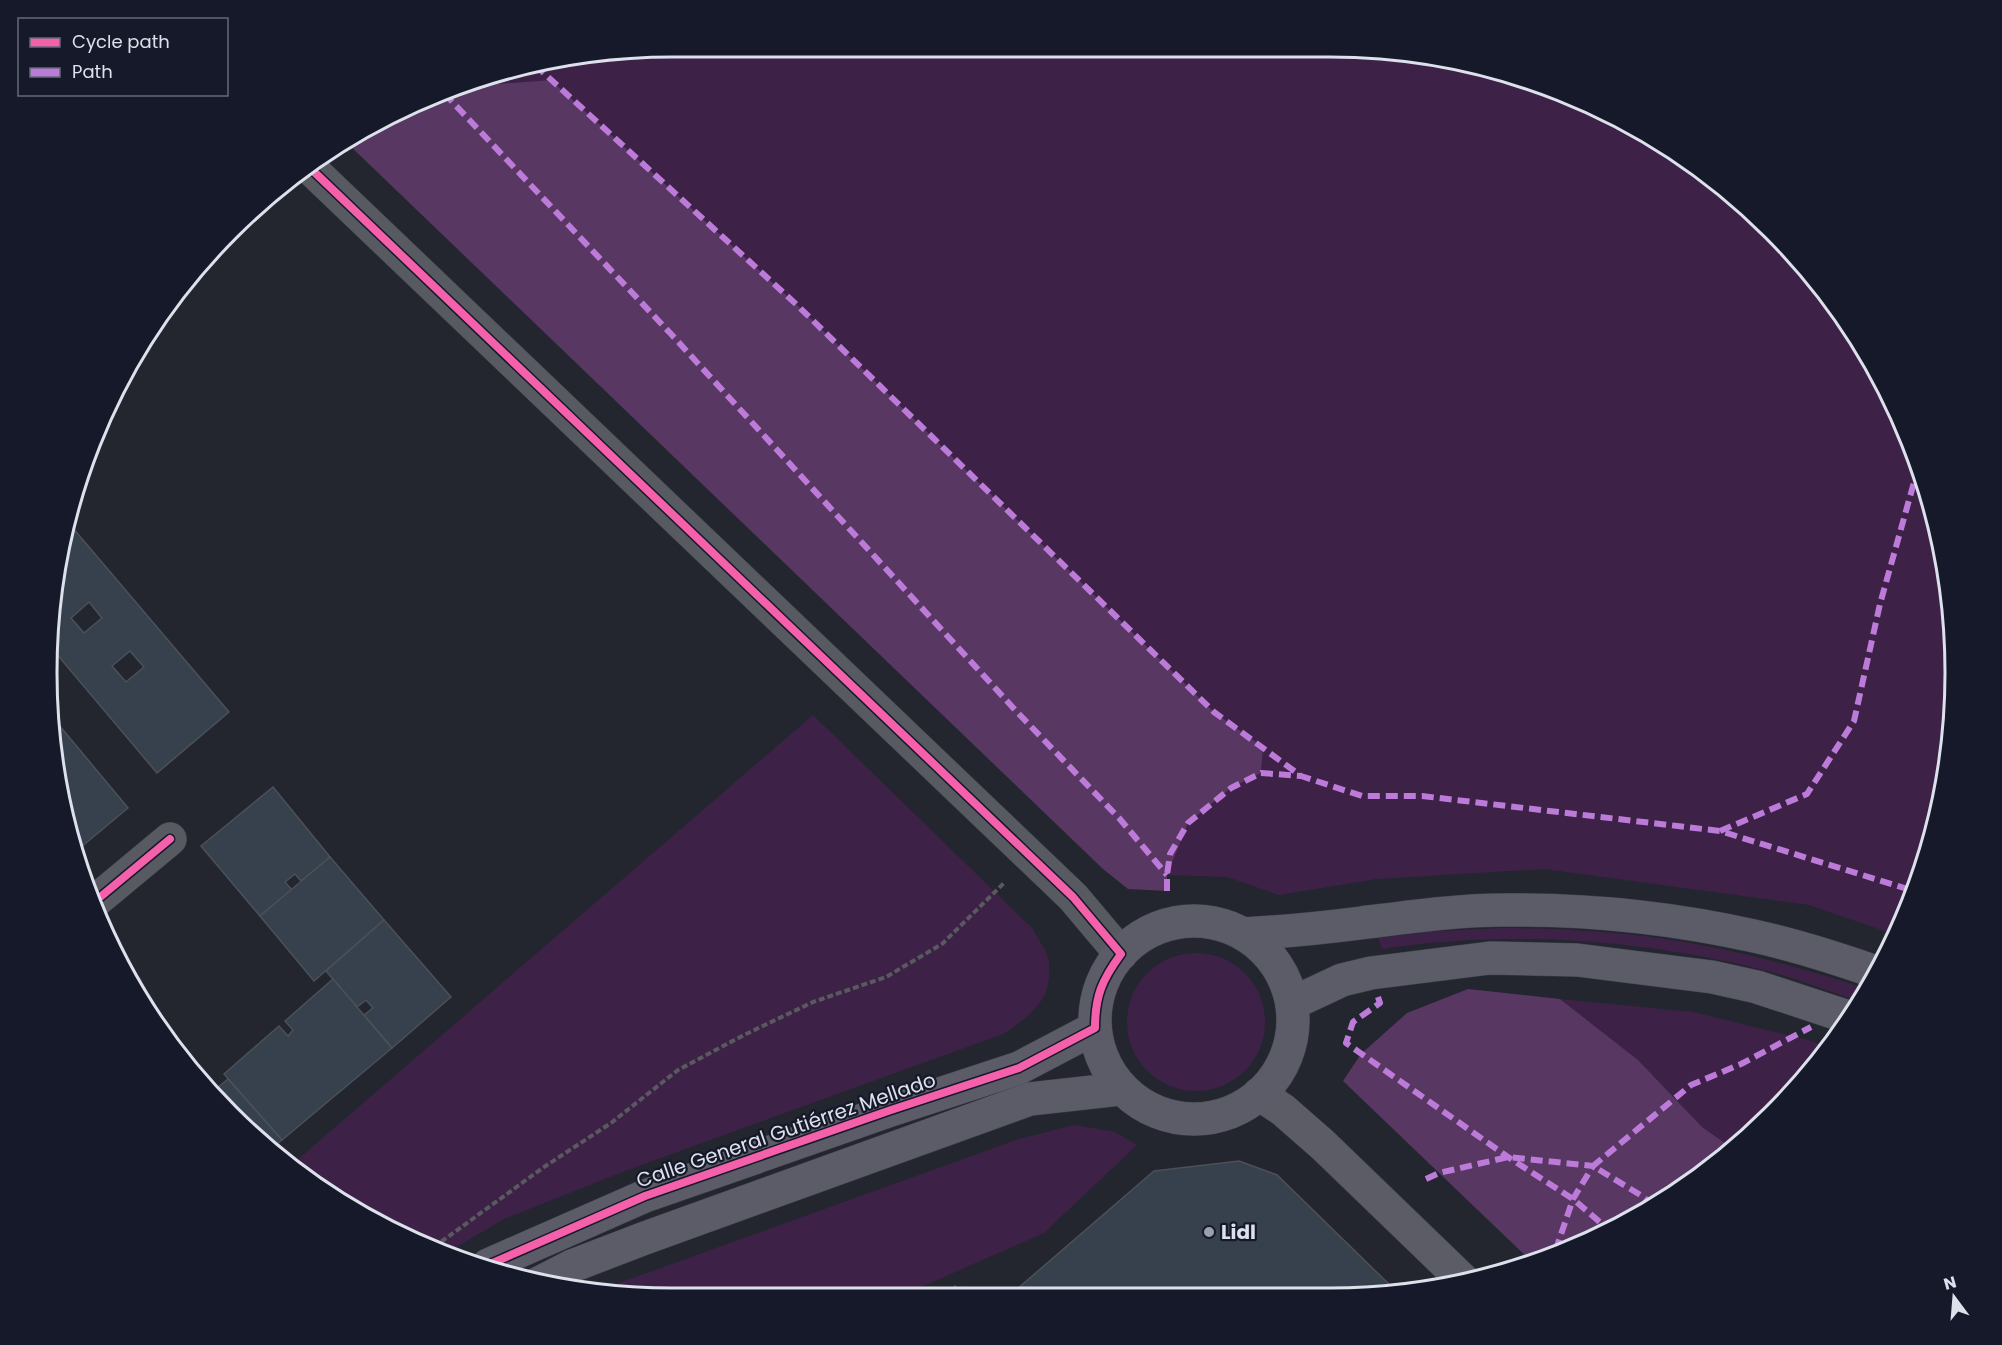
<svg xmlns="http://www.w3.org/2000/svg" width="2002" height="1345" font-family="Poppins,sans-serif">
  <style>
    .green { fill: #3e2147 }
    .forest { fill: #583762 }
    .building { fill: #36414d; stroke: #4c5057; stroke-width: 1.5; fill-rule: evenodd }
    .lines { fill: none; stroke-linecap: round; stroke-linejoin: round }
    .minor-casing { stroke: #3f4249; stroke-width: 34 }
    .tertiary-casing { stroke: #3f4249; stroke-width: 34 }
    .secondary-casing { stroke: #3f4249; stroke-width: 34 }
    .primary-casing { stroke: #3f4249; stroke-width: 34 }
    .path { stroke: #585a60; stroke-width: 4; stroke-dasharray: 6 3; stroke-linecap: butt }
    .minor { stroke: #585a61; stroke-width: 33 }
    .tertiary { stroke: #585a61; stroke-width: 33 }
    .secondary { stroke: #5b5c66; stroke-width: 33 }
    .primary { stroke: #5b5c67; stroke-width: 33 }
    .quiet { stroke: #bd7bd9; stroke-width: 6; stroke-dasharray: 12 6; stroke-linecap: butt }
    .cycleway-casing { stroke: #151929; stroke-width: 11 }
    .cycleway { stroke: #f560ab; stroke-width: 8 }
    .poi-dot { fill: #9ca0aa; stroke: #151929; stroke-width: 2 }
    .labels { text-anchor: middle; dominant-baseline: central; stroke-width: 4.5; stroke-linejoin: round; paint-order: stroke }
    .street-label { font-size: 20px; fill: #dde1ec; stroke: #151929 }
    .poi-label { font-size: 20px; font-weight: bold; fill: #dde1ec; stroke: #151929; text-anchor: start }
    .rim { fill: none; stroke: #dde1ec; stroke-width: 3 }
  </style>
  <rect width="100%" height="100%" fill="#23262e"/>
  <g class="green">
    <polygon points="1329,47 1451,58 1607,111 1710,176 1772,230 1850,324 1908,433 1943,550 1955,672 1944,794 1908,912 1896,935 1809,905 1544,869 1377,879 1279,895 1227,877 1167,875 1170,854 1188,823 1231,788 1261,773 1263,747 1214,712 797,305 551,80 456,87 472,80 590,52"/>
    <path d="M813,715L1033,929C1037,938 1046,949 1048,958C1055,998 1033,1014 1003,1034L625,1171L504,1219L448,1252L395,1234L289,1167Z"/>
    <path d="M1503,928C1572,928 1644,933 1712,947C1765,958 1816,972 1867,989L1860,1002C1834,993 1808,983 1782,975C1653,940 1515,929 1382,949L1378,938L1436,931Z"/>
    <polygon points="110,940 143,980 133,988 130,985"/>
    <circle cx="1196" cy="1022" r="69"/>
    <polygon points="1560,999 1693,1012 1808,1040 1828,1047 1772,1115 1732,1148 1702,1127 1638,1060"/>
    <polygon points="1074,1125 1115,1132 1137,1145 1044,1233 896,1298 673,1298 600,1291 619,1283 1019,1139"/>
  </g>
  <g class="forest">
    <polygon points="551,80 797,305 1214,712 1263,747 1261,773 1231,788 1188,823 1167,875 1167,891 1128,889 1103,869 346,142 456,87"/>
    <polygon points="1468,989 1560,999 1638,1060 1702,1127 1732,1148 1678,1193 1569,1251 1532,1262 1343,1081 1361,1054 1407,1013"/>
  </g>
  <g class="building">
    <path d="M66,520L229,712L157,773L49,645L48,631ZM89,602L102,618L84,633L71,618ZM130,651L144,667L126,682L112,666Z"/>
    <polygon points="54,719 128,808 74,853 59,795"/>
    <polygon points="273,787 330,857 301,881 295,874 285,882 292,890 260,916 201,846"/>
    <polygon points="330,857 384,920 314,981 260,916"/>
    <polygon points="384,920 451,997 392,1048 364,1015 373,1008 366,1000 357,1007 326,971"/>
    <polygon points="333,979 392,1048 282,1140 224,1074 279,1026 288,1036 293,1030 285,1021"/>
    <polygon points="160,1019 183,1047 179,1049 157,1021"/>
    <polygon points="209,1079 217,1088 228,1079 282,1140 269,1150 230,1115 205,1083"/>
    <polygon points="1239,1161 1277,1175 1397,1292 1330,1298 1024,1298 1016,1290 1154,1171"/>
    <polygon points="955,1286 960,1291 965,1287 974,1298 932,1298 937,1293 941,1298"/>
  </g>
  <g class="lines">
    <defs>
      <polyline id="minor" points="93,903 170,839"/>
      <polyline id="tertiary" points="308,166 1073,897 1121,954"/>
      <polyline id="secondary" points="1259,1094 1283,1110 1323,1145 1465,1282"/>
      <g id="primary">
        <circle cx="1194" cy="1020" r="99"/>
        <path d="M1243,934C1282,932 1321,928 1361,923C1409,917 1457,910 1505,910C1588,909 1673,918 1754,936C1795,945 1836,958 1876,972"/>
        <polyline points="1293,1003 1342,980 1371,973 1490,958 1577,960 1712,977 1757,987 1851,1018"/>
        <polyline points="488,1265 645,1196 891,1110 1019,1068 1095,1028"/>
        <polyline points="539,1283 572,1266 645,1238 1030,1099 1120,1089"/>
      </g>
    </defs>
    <use href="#minor" class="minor-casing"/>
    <use href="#tertiary" class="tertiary-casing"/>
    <use href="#secondary" class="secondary-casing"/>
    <use href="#primary" class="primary-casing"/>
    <polyline class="path" points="434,1247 544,1167 611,1123 678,1070 744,1035 813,1002 886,977 942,944 1004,883"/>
    <use href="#minor" class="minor"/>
    <use href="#tertiary" class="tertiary"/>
    <use href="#secondary" class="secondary"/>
    <use href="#primary" class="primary"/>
    <g class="quiet">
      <polyline points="535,65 797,305 1214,712 1301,776 1362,796 1422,796 1720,831 1914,891"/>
      <polyline points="444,93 671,334 1017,712 1119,818 1167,875"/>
      <polyline points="1720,831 1807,794 1854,721 1880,604 1918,468"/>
      <polyline points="1167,891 1167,875 1170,854 1188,823 1231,788 1261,773 1301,776"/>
      <polyline points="1378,997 1380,1003 1353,1022 1346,1043 1508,1157 1573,1199 1609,1230"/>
      <polyline points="1426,1179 1439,1173 1508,1157 1593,1166 1573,1199 1554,1255"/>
      <polyline points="1654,1206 1642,1196 1593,1166 1691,1085 1741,1064 1811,1027"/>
    </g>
    <defs>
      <g id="cycleway">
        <path d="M308,166L1073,897L1121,954C1102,980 1095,996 1095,1028L1019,1068L891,1110L645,1196L488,1265"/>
        <polyline points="93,903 170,839"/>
      </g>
    </defs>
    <use href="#cycleway" class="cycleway-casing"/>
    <use href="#cycleway" class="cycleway"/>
  </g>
  <circle class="poi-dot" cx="1209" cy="1232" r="6"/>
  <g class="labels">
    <g class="street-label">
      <text transform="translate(786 1130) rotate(-19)">Calle General Gutiérrez Mellado</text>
    </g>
    <g class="poi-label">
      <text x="1221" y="1232">Lidl</text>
    </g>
  </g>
  <path d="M0 0H2002V1345H0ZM672 57H1330A615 615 0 0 1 1945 672V673A615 615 0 0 1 1330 1288H672A615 615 0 0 1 57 673V672A615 615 0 0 1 672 57Z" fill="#151929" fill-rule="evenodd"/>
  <path class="rim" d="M672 57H1330A615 615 0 0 1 1945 672V673A615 615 0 0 1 1330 1288H672A615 615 0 0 1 57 673V672A615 615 0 0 1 672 57Z"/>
  <rect x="18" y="18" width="210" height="78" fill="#151929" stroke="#656977" stroke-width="1.5"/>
  <rect x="30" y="38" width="30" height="9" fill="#f560ab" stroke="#656977" stroke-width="1.5"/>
  <text x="72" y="48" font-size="18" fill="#dde1ec">Cycle path</text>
  <rect x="30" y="68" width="30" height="9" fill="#bd7bd9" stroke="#656977" stroke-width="1.5"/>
  <text x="72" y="78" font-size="18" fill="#dde1ec">Path</text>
  <g transform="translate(1954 1297) rotate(344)" stroke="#151929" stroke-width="4.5" paint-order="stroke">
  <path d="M0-4.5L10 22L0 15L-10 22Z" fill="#dde1ec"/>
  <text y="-9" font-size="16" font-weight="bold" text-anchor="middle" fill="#dde1ec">N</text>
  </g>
</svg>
